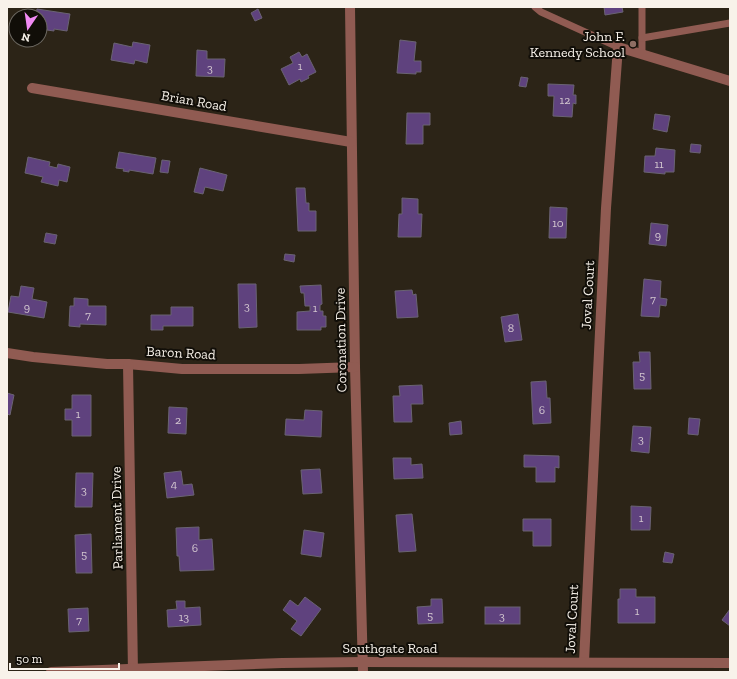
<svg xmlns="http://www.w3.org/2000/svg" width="737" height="679" font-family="'Zilla Slab',serif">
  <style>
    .building { fill: #5f427e; stroke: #6a6373 }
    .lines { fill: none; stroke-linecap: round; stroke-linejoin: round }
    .service { stroke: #905b52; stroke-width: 7 }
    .minor { stroke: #905b52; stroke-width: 10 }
    .education-dot { fill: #8d6e63; stroke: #110e08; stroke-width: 1.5 }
    .labels { text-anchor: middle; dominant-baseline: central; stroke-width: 4; stroke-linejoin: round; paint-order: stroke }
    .number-label { font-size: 12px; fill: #d2c6cf }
    .poi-label { font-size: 14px; fill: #f8f2ea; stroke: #110e08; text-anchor: end }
    .street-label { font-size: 14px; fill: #f8f2ea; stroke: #110e08 }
  </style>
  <rect width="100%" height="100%" fill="#2c2417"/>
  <g class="building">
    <polygon points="604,7 622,7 623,12 605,15"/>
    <polygon points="37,9 70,14 67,31 54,29 54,31 40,29 40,16 36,16"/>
    <polygon points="258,9 262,18 255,21 251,13"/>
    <polygon points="400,40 416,42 414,61 421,61 421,72 416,72 416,74 397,73"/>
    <polygon points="133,42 150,45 147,63 135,60 134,64 111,60 114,43 132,47"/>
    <polygon points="197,50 207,51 207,59 225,59 224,77 196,76"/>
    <polygon points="299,52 302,57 307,54 316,72 308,76 309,78 301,82 300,79 289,85 281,69 293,63 290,57"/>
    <polygon points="521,77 528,78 526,87 519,86"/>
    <polygon points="548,84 574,85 573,95 576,95 576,104 573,103 572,117 553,116 554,96 548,96"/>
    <polygon points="407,113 430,113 430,125 423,125 423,144 406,144"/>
    <polygon points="655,114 670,116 667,132 653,129"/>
    <polygon points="691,144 701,145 700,153 690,152"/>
    <polygon points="656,148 675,150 674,172 665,172 665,174 644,172 645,156 655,156"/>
    <polygon points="119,152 156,158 153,174 129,170 129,172 123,171 124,169 116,168"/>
    <polygon points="28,157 50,162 49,166 57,168 58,164 70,167 67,182 59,180 58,186 41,182 43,177 25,173"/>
    <polygon points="162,160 170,161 168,173 160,172"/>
    <polygon points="200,168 227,175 223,191 205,187 203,194 194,192"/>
    <polygon points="296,188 305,188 306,203 309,203 309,211 316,211 316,231 298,231"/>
    <polygon points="402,198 418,199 418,214 422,214 421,237 398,237 399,214 402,214"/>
    <polygon points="550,207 567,208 566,238 549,238"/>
    <polygon points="651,223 668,225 666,246 649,244"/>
    <polygon points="46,233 57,235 55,244 44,242"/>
    <polygon points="285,254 295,255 294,262 284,260"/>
    <polygon points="644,279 661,281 660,298 667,299 666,306 660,305 659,317 641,316"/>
    <polygon points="238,284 256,284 257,327 239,328"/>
    <polygon points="321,285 322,304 320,305 320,311 323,311 323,316 326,316 326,327 321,327 321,330 297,330 297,312 310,311 310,306 305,306 304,293 301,293 300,286"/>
    <polygon points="21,286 34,288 32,299 47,302 44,318 8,312 11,296 19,297"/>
    <polygon points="412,290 413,295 416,294 418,317 397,318 395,291"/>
    <polygon points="74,298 88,299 88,306 106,306 106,325 80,324 80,327 69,326 70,306 74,306"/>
    <polygon points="171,307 193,307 193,326 163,326 163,330 151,330 151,315 171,315"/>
    <polygon points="518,314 522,340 505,342 501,317"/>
    <polygon points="639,352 650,352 651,389 634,389 633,362 640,362"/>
    <polygon points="546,381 547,398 550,398 551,423 533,424 531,382"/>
    <polygon points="422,385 423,404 411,404 412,422 394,422 393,396 400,396 399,386"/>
    <polygon points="7,393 14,395 10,415 7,414"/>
    <polygon points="72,395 91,395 91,436 72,436 72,420 65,420 65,409 72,409"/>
    <polygon points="169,407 187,408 186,434 168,433"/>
    <polygon points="305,410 322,411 321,437 285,435 286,419 304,420"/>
    <polygon points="689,418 700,419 698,435 688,434"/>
    <polygon points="461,421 462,434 450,435 449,423"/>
    <polygon points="633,426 651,427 649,453 631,451"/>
    <polygon points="524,455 559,456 559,468 555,467 555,482 536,482 536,467 524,467"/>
    <polygon points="393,458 411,458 411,465 422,464 423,478 394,479"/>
    <polygon points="320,469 322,493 303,494 301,470"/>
    <polygon points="181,471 183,485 192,484 194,495 167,498 164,473"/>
    <polygon points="76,473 93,473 92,507 75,507"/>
    <polygon points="631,506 651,507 650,530 631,530"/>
    <polygon points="412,514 416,551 399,552 396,515"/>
    <polygon points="523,519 551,519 551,546 533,546 533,531 523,531"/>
    <polygon points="199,527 199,540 212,539 214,570 180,571 179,556 177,556 176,528"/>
    <polygon points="304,530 324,533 321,557 301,554"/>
    <polygon points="91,534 92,573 76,573 75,535"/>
    <polygon points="665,552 674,554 672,563 663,562"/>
    <polygon points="620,589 636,589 636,597 655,597 655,623 618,623 618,599 620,599"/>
    <polygon points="305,597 321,609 301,636 291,629 297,621 283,610 290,600 298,606"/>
    <polygon points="431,599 442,599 443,623 418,624 417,607 431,606"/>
    <polygon points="176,601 185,601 185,608 200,607 201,625 168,627 167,610 177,609"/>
    <rect x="485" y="607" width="35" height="17"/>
    <polygon points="88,608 89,631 69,632 68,609"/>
    <polygon points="730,609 730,626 722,620"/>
  </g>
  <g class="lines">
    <g class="service">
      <polyline points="535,7 541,12 618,47"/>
      <polyline points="642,7 642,54"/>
      <polyline points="642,38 730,23"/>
    </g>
    <g class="minor">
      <polyline points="350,7 355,367 363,672"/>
      <polyline points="32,88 351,142"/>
      <polyline points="7,353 33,357 107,364 128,364 182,369 299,369 355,367"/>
      <polyline points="128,364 133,672"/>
      <polyline points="584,662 606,208 618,47 730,81"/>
      <polyline points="51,672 282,663 363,662 730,663"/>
    </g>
  </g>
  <circle class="education-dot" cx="633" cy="44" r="4"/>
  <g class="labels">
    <g class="number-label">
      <text x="300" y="66">1</text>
      <text x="210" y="68">3</text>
      <text x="565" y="100">12</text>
      <text x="659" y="164">11</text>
      <text x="558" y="223">10</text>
      <text x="658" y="235">9</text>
      <text x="653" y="299">7</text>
      <text x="247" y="306">3</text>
      <text x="27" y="307">9</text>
      <text x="315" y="308">1</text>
      <text x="88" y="315">7</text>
      <text x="511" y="328">8</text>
      <text x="642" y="375">5</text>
      <text x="542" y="410">6</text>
      <text x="78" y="414">1</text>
      <text x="178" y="420">2</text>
      <text x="641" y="439">3</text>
      <text x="174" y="484">4</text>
      <text x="84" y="490">3</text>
      <text x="641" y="518">1</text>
      <text x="195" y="548">6</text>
      <text x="84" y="554">5</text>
      <text x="637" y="611">1</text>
      <text x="430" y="615">5</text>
      <text x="502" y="616">3</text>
      <text x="184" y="617">13</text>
      <text x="79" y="620">7</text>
    </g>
    <g class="poi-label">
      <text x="625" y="36">John F.<tspan x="625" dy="16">Kennedy School</tspan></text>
    </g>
    <g class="street-label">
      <text transform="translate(194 101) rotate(10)">Brian Road</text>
      <text transform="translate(588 295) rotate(-87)">Joval Court</text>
      <text transform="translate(341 340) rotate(-91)">Coronation Drive</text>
      <text transform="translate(181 353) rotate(3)">Baron Road</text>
      <text transform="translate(117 518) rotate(-91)">Parliament Drive</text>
      <text transform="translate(572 619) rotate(-87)">Joval Court</text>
      <text x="390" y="648">Southgate Road</text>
    </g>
  </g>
  <rect width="737" height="679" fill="none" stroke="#f8f2ea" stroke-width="16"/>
  <g transform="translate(28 28) rotate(193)"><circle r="19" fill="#110e08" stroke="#6d6962"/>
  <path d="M0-3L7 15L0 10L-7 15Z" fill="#f18af4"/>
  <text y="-6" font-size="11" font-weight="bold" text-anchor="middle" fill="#f8f2ea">N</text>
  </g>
  <path d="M10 663v6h109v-6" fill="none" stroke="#f8f2ea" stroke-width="2"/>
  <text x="16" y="663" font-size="12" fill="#f8f2ea" stroke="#110e08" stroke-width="3" paint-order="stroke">50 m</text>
</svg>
